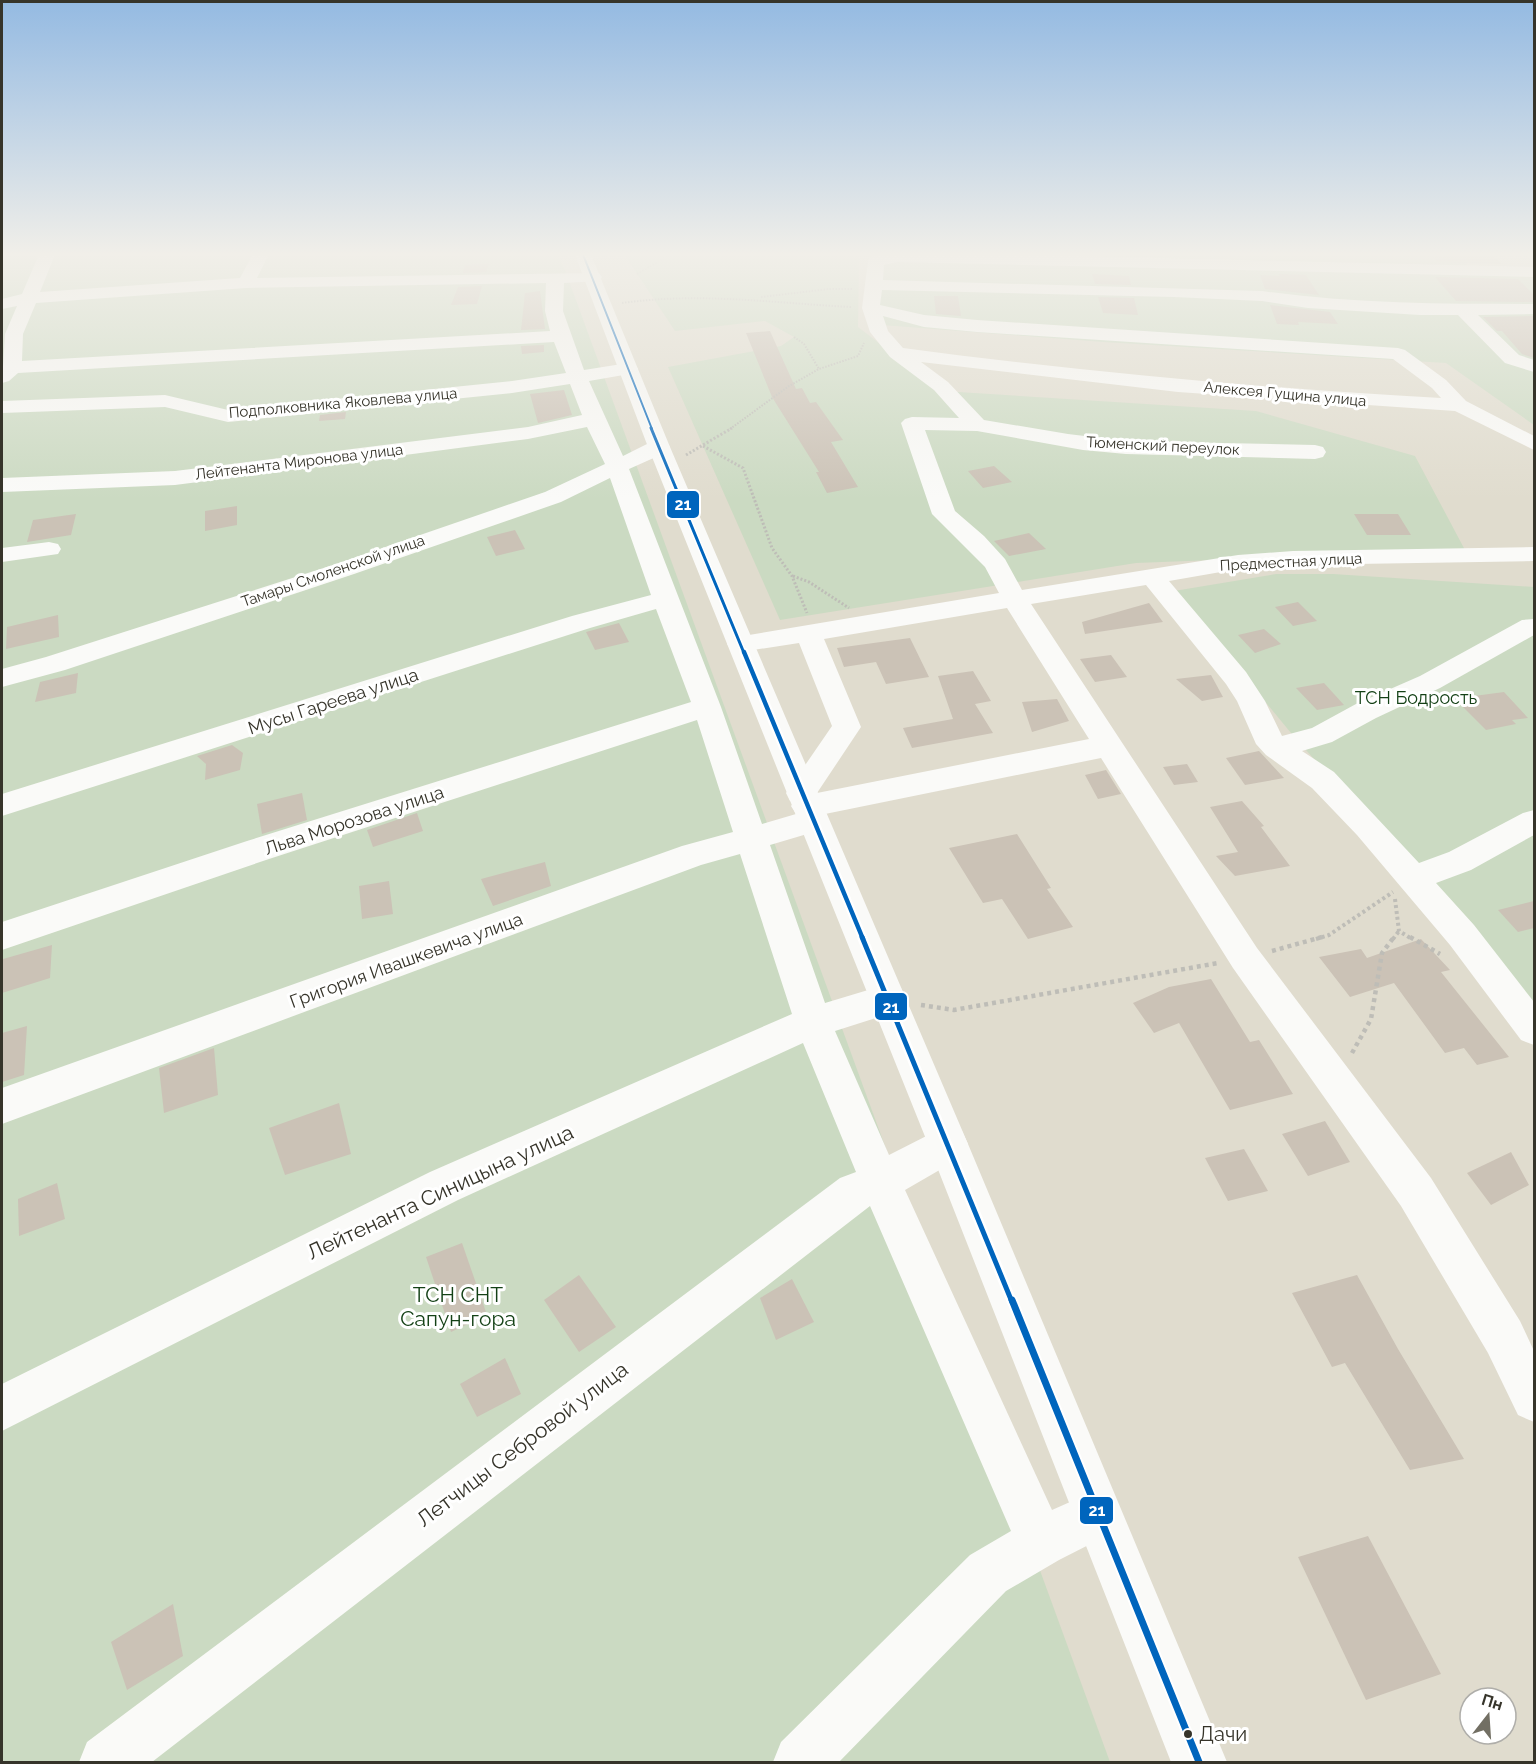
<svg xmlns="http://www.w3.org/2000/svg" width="1536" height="1764" font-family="Raleway,sans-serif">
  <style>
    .green { fill: #cbdac2 }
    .building { fill: #cbc2b6 }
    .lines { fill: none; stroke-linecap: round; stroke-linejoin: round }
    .path-far3 { stroke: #bebdb7; stroke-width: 2; stroke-dasharray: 1.5 1.5; stroke-linecap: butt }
    .path-far2 { stroke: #bebdb7; stroke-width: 3; stroke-dasharray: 2 2; stroke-linecap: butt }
    .path-far1 { stroke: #bebdb7; stroke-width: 4; stroke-dasharray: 3 3; stroke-linecap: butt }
    .path { stroke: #bebdb7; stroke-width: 4.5; stroke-dasharray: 4 4; stroke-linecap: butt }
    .minor { fill: #fafaf8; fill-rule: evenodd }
    .major { fill: #fafaf8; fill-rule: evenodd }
    .bus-1-far4-casing { stroke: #fff; stroke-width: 4.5 }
    .bus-1-far3-casing { stroke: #fff; stroke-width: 6 }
    .bus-1-far2-casing { stroke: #fff; stroke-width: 9 }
    .bus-1-far1-casing { stroke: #fff; stroke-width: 10 }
    .bus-1-casing { stroke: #fff; stroke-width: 11 }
    .bus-1-far4 { stroke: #0065bd; stroke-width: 2 }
    .bus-1-far3 { stroke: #0065bd; stroke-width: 3 }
    .bus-1-far2 { stroke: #0065bd; stroke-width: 4.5 }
    .bus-1-far1 { stroke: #0065bd; stroke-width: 5 }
    .bus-1 { stroke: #0065bd; stroke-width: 7 }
    .bus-dot { fill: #36342a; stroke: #fff; stroke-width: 2 }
    .labels { text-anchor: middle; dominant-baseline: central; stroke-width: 6; stroke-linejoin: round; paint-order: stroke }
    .far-street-label { font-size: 15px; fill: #36342a; stroke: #fff }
    .park-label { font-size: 18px; fill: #144116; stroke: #fff }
    .street-label { font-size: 18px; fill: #36342a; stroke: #fff }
    .near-bus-label { font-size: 20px; fill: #36342a; stroke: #fff; text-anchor: start }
    .near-street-label { font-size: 21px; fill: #36342a; stroke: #fff }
    .near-park-label { font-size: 21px; fill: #144116; stroke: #fff }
    .line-badge { stroke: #fff; stroke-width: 2 }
    .badge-label { font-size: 16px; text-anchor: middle; font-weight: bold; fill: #fff }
  </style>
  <rect width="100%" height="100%" fill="#e0dcce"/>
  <g class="green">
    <polygon points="2,252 556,252 565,270 1110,1762 2,1762"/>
    <polygon points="616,252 882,252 859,257 858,327 942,391 1256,411 1415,456 1465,550 1136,563 780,620 668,367 781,346 794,337 765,321 675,331 626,257"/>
    <polygon points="982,252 1475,252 1466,265 1353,263 1534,268 1534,308 1507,309 1534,309 1534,425 1446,363 1103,342 869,324 864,312 868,256 958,255 1197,260"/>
    <polygon points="1276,574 1333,574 1534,587 1534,1009 1291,733 1174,591"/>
  </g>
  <g class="building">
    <polygon points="1447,252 1491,253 1502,264 1438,262 1432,257 1451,257"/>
    <polygon points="489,264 486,272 463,273 465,265"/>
    <polygon points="1092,274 1129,276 1131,285 1095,284"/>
    <polygon points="1279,274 1306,275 1319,295 1265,289 1260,275 1280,276"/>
    <polygon points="1435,277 1518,279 1534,295 1534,302 1456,301"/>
    <polygon points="482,286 477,304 451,305 458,287"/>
    <polygon points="540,291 545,329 521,330 525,293"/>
    <polygon points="934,296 958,296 961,316 936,314"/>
    <polygon points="1098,297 1134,298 1138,315 1103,313"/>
    <polygon points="1270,305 1330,312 1338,324 1298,322 1299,325 1277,324"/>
    <polygon points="1534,316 1534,358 1522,354 1502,331 1497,331 1483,317"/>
    <polygon points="770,331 796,389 802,388 810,403 816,402 843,440 831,442 858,487 827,493 816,472 819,472 772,397 746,333"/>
    <polygon points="544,345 544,352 522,354 521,346"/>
    <polygon points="564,390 572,415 538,423 530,394"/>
    <polygon points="346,412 345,419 319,421 320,415"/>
    <polygon points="994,466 1012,482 983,488 968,471"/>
    <polygon points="237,506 237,525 205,531 205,511"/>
    <polygon points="76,514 71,535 27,542 33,520"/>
    <polygon points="1354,514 1398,514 1411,535 1367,535"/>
    <polygon points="515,530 525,549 496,556 487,537"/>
    <polygon points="1029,533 1046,549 1009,556 994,541"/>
    <polygon points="1298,602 1317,621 1293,626 1275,607"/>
    <polygon points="1149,603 1163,622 1085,634 1082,622"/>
    <polygon points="58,615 59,637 6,649 7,627"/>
    <polygon points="619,623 629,642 595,650 586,632"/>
    <polygon points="1264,629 1281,644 1255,653 1238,635"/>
    <polygon points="910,638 929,677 886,684 876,662 844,667 837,648"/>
    <polygon points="1111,655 1127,677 1095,682 1080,659"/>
    <polygon points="973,671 991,701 975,704 993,733 912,748 903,728 953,719 938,676"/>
    <polygon points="78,673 76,693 35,702 40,682"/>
    <polygon points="1211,675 1223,697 1202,701 1176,679"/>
    <polygon points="1324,683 1344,705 1317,710 1296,688"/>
    <polygon points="1504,692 1528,718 1512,720 1516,724 1486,730 1459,703 1478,700 1474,696"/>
    <polygon points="1057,699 1069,721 1032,732 1022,702"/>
    <polygon points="232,745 243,753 240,770 205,780 206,764 197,756"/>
    <polygon points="1259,751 1284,778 1245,785 1226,758"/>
    <polygon points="1187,764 1198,782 1174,785 1163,767"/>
    <polygon points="1106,770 1121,794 1098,799 1085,775"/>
    <polygon points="302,793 307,820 262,834 257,804"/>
    <polygon points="1242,801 1264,826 1261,827 1290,866 1235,876 1216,856 1238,852 1210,807"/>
    <polygon points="417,813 423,831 373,847 367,830"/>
    <polygon points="1017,834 1051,888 1047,889 1073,927 1028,939 1002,899 983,903 949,848"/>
    <polygon points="545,862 551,886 493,906 481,879"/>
    <polygon points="389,881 393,914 362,919 359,886"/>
    <polygon points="1534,901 1534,928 1518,932 1498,910"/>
    <polygon points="1421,939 1450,970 1441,972 1509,1057 1477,1065 1464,1048 1445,1053 1394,983 1350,997 1319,957 1361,949 1367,958"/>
    <polygon points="52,945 50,978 2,993 3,959"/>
    <polygon points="1211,979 1250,1042 1259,1040 1293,1094 1230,1110 1179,1023 1154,1033 1133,1003 1169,987"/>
    <polygon points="27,1026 24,1075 2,1082 2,1033"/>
    <polygon points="214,1048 218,1095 164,1113 159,1068"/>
    <polygon points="339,1103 351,1154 285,1175 269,1128"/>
    <polygon points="1325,1121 1350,1162 1308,1176 1282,1134"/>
    <polygon points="1244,1149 1268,1191 1228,1201 1205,1158"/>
    <polygon points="1511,1152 1529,1185 1491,1205 1467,1173"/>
    <polygon points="57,1183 65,1219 19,1236 18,1199"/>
    <polygon points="462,1243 487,1315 451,1332 426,1257"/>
    <polygon points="579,1275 616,1327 579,1352 544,1300"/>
    <polygon points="1357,1275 1398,1349 1464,1459 1410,1470 1345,1363 1332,1367 1292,1293"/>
    <polygon points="792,1279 814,1322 776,1340 760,1298"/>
    <polygon points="505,1358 521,1394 477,1417 460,1384"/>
    <polygon points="1368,1536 1441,1674 1366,1700 1298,1557"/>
    <polygon points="173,1604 183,1656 127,1690 111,1642"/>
  </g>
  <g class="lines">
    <g class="path-far3">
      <polyline points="637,274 675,252"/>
      <polyline points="761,297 829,289 853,289"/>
      <path d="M622,303C699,292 774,303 851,307"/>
      <polyline points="794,337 804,344 819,369"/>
      <polyline points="730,429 789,386 819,369 858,356 864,343"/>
    </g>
    <g class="path-far2">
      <polyline points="703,446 743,468 772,548 792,576 807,613"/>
      <polyline points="686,455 732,428"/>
      <polyline points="793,576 809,582 849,608"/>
    </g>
    <g class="path-far1">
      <polyline points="1395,899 1399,931 1412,939"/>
      <polyline points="1316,939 1329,935 1393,892"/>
      <polyline points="1393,939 1399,931"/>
    </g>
    <g class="path">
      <polyline points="1410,937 1440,954"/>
      <polyline points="1272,951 1322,937"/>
      <polyline points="921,1005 954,1010 1218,963"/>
      <polyline points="1352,1053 1371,1019 1382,953 1394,937"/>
    </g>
    <g class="minor">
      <path d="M40,252H56L40,292L240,278L254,252H270L257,278L599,273L602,277L599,281L564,283L563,311L584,370L628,363L635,365L638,369L635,373L589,381L623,456L651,442L659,440L667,442L670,447L667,452L629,469L721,707L762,824L796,814L791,806L794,802L790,801L786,793L832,726L799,643L740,652L731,650L727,644L731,638L999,593L985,567L932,514L901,423L905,419L912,417L959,418L934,390L890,357L870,332L862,308L868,261L870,257L895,252H910L1534,267V277L897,262L884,265L883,280L1262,291C1353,304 1443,304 1534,304V314L1478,315L1519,355L1534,360V372L1505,363L1458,315H1420L1308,308L1262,301L1174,297L882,290L880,305L924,315L977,320L1398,348L1405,350L1446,380L1466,401L1534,436V450L1455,411L1178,392L921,362L948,382L984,420L1068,434L1126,441L1315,445L1323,447L1326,452L1323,457L1315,459L1126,454L1083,450L977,431L925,430L955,511L984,536L1005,559L1022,590L1238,555L1293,551L1534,547V561L1293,565L1238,569L1169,581L1246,672L1265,701L1282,736L1312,728L1356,704L1420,676L1522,620L1534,619V635L1440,688L1376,718L1332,742L1302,751L1334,772L1419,863L1449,852L1523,813L1534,810V835L1471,870L1436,883L1474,925L1534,1002V1045L1521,1040L1450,945L1357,835L1312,788L1266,755L1256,744L1237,701L1226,684L1146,585L1031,604L1257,948L1431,1178L1520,1321L1534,1351V1422L1518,1415L1488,1353L1401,1206L1233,968L1101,758L825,814L829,821L824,829L770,845L825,1003L888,984L901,988L906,999L901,1010L835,1031L889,1155L948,1125L962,1131L968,1144L962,1157L905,1190L1052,1510L1097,1490L1114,1498L1122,1515L1114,1532L1059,1560L1006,1591L839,1762H773L781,1742L970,1555L1011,1531L870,1206L152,1762H79L87,1742L840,1178L856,1172L803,1043L458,1200L2,1431V1384L430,1172L792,1014L740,854L701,865L2,1124V1088L682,846L733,832L697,720L269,859L2,950V922L247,841L691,702L656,609L590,628L2,816V794L572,616L651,595L610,478L561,502L354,574L65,670L2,687V669L46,657L336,564L545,492L605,464L587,427L528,439L175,485L2,492V478L175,471L528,427L582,415L570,384L512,393L228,422L165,407L2,413V401L165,395L228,410L512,381L566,373L554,342L18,373L9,381L2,383L5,334L17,306L2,309V299L22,294ZM546,283L545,311L550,331L22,361L23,334L36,303L246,288ZM883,316L924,327L977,332L1393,359L1432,388L1441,398C1261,388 1082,372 903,348L888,331ZM1007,608L1089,739L817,793L861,727L824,639Z"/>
      <polygon points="49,542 58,544 61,549 58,554 2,562 2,548"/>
    </g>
    <polygon class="major" points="574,252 590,252 670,447 968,1144 1227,1762 1171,1762 928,1144 648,447"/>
    <defs>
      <polyline id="bus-1-far4" points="582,252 652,429"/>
      <polyline id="bus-1-far3" points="651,428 744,653"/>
      <polyline id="bus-1-far2" points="744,652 863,939"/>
      <polyline id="bus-1-far1" points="862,937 1012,1302"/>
      <polyline id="bus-1" points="1012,1300 1199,1762"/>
    </defs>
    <use href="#bus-1-far4" class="bus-1-far4-casing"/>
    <use href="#bus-1-far3" class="bus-1-far3-casing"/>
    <use href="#bus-1-far2" class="bus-1-far2-casing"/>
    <use href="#bus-1-far1" class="bus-1-far1-casing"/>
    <use href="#bus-1" class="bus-1-casing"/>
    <use href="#bus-1-far4" class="bus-1-far4"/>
    <use href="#bus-1-far3" class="bus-1-far3"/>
    <use href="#bus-1-far2" class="bus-1-far2"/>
    <use href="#bus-1-far1" class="bus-1-far1"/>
    <use href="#bus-1" class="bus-1"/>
  </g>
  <linearGradient id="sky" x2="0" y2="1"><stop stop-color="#94bae2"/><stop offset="0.51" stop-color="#f1efe9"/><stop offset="1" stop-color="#f1efe9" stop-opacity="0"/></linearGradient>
  <rect width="1536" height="499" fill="url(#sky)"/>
  <circle class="bus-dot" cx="1188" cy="1734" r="5"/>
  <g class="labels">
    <g class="far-street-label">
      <text transform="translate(1285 394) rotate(5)">Алексея Гущина улица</text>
      <text transform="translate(343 403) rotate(-5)">Подполковника Яковлева улица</text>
      <text transform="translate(1163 446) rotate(3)">Тюменский переулок</text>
      <text transform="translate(299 462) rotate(-7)">Лейтенанта Миронова улица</text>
      <text transform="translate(1291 562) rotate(-3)">Предместная улица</text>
      <text transform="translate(333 571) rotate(-19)">Тамары Смоленской улица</text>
    </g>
    <g class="park-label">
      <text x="1416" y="697">ТСН Бодрость</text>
    </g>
    <g class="street-label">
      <text transform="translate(333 701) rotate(-18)">Мусы Гареева улица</text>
      <text transform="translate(354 820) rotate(-18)">Льва Морозова улица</text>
      <text transform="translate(406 960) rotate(-20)">Григория Ивашкевича улица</text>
    </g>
    <g class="near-bus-label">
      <text x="1199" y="1734">Дачи</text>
    </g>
    <g class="near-street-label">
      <text transform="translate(440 1192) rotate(-25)">Лейтенанта Синицына улица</text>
      <text transform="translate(522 1444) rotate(-37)">Летчицы Себровой улица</text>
    </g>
    <g class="near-park-label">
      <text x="458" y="1294">ТСН СНТ<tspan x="458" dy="24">Сапун-гора</tspan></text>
    </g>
  </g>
  <g class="line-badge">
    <rect x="666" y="490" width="34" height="29" rx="6" fill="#0065bd"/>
    <rect x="874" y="992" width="34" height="29" rx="6" fill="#0065bd"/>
    <rect x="1079" y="1496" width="35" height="29" rx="6" fill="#0065bd"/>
  </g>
  <g class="badge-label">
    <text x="683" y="510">21</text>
    <text x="891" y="1013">21</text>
    <text x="1097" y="1516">21</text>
  </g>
  <rect width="1536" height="1764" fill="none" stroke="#36342a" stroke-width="6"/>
  <g transform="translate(1488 1716) rotate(17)"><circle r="28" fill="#ffffff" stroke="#afaeaa" stroke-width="1.5"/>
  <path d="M0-4.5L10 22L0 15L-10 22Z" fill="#726f63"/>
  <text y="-9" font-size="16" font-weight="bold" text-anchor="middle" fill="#36342a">Пн</text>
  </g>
</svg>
